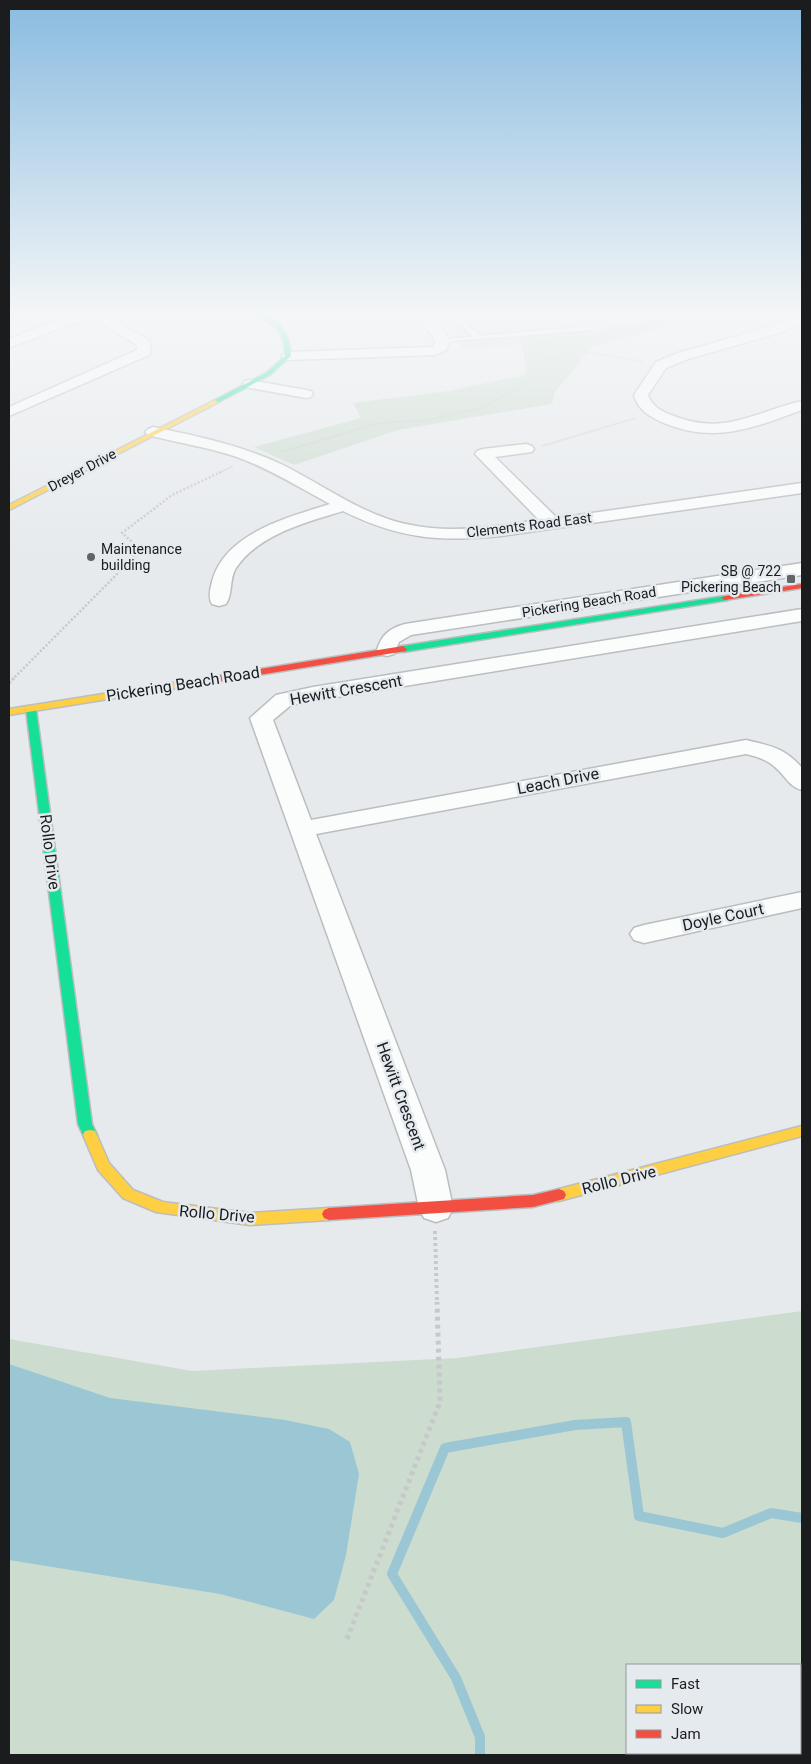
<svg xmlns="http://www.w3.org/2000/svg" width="811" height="1764" font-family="Roboto,sans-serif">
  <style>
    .built { fill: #d7dee6 }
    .green { fill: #ccdccf; fill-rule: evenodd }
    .water { fill: #9bc6d4 }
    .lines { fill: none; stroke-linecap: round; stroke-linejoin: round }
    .stream { stroke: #9bc6d4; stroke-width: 10 }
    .lane-casing { stroke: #bbbdbf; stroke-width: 3 }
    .street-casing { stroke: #bbbdbf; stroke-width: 3 }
    .fast-casing { stroke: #bbbdbf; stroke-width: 3 }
    .slow-casing { stroke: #bbbdbf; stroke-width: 3 }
    .jam-casing { stroke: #bbbdbf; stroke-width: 3 }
    .path-far4 { stroke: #c7c8c9; stroke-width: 2; stroke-dasharray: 1 1; stroke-linecap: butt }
    .path-far3 { stroke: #c7c8c9; stroke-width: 2.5; stroke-dasharray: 2 2; stroke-linecap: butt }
    .path-far2 { stroke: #c7c8c9; stroke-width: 3; stroke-dasharray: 2.5 2.5; stroke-linecap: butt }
    .path-far1 { stroke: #c7c8c9; stroke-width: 4; stroke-dasharray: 3 3; stroke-linecap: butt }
    .path { stroke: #c7c8c9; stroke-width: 5; stroke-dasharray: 4 4; stroke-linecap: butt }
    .lane { fill: #fbfcfc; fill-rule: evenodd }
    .street { fill: #fbfcfc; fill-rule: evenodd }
    .fast { fill: #16e098; fill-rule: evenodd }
    .slow { fill: #ffcf43; fill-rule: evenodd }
    .jam { fill: #f24e42; fill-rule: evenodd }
    .poi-dot { fill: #626466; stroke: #e5eaef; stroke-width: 2 }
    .labels { text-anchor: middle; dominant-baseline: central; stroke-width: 5; stroke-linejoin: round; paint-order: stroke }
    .far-street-label { font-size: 14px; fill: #1a1c1e; stroke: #e5eaef }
    .far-poi-label { font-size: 14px; fill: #1a1c1e; stroke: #e5eaef; text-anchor: start }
    .street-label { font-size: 16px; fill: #1a1c1e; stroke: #e5eaef }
  </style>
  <rect width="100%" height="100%" fill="#e7eaed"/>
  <polygon class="built" points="438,314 663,314 636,323 614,324 597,334 524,339 523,345 461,348 452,328"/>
  <g class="green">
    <polygon points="663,314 711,314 592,347 555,392 552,404 398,430 294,465 254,447 361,418 353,403 449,391 526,375 523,345 524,339 597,334 614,324 636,323"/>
    <path d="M802,1311V1755H9V1339L192,1371L457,1358ZM627,1665H800V1753H627Z"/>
  </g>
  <polygon class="water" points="9,1364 110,1398 285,1420 329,1429 350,1442 359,1474 346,1555 334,1600 314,1619 220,1594 9,1560"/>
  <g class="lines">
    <polyline class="stream" points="480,1755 480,1737 456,1678 392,1574 445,1448 575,1425 626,1422 639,1516 723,1533 771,1513 802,1518"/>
    <defs>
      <polygon id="lane" points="451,314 457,314 480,336 594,326 597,328 594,330 441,342 441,340 443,339 473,337"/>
      <g id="street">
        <polygon points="88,314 103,314 149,340 151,352 149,355 9,416 9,407 137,350 137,345 96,320 68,325 9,348 9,339 61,319"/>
        <polygon points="416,314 429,314 440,325 450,341 446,350 435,355 288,360 281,356 288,352 432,347 436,341"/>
        <path d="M802,315V323L782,332L688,359L666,368L648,395C652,407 663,412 674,416C724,436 755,412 802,401V410C753,428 715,444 664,423C650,417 638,410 634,395L656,362L678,353L772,326Z"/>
        <polygon points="250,380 306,390 311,391 313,394 311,397 306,398 245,387 243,384 245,381"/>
        <path d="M153,427C197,436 240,445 281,464C322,484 365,517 411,525C453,534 497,526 539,520L475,454L477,451L483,449L526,444L532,446L534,449L532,452L495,457L557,518L802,483V493L501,536C439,542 400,539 343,511C307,522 259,534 236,568C229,579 233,594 226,604L219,606L212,604C208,598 210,589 212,582C224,533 289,517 330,504C300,488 270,469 237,457C208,447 178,443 148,435L145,432L148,429Z"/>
        <path d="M802,563V575L411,635L399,642L394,654L387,656L380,654L377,650C381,635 390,628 405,624Z"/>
        <path d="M802,609V621L313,701L291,705L273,720L311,820L746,740C771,746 785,748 802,768V790C789,787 785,775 775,767C766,759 757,757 746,754L316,834L445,1170L453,1208L448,1218L436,1222L424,1218L419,1208L411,1170L250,718L276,695L313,687Z"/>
        <polygon points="802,892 802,908 644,943 634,940 630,934 634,928 644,925"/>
      </g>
      <g id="fast">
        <path d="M255,314C279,314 290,335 291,356L270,375L217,403H213V401L266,373L285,356C284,327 275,329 255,314Z"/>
        <polygon points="725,596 728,596 728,600 403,652 399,649 403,646"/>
        <polygon points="31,706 36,709 92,1124 97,1135 95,1139 90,1140 85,1139 78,1124 26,709"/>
      </g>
      <g id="slow">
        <polygon points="215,400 218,402 217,403 9,510 9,505"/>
        <polygon points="204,678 209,681 207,683 9,715 9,709"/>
        <polygon points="802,1126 802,1136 559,1201 554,1199 552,1195 554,1191 559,1189"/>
        <polygon points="90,1130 95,1131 109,1163 133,1190 163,1202 250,1213 329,1208 334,1210 336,1214 334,1218 329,1220 250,1225 156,1212 123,1198 98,1170 83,1135 85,1131"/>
      </g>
      <g id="jam">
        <polygon points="802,584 802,588 725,600 721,598 725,596"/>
        <polygon points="403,646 407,649 406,651 204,684 199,681 204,678"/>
        <polygon points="559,1189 564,1191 566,1195 564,1199 533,1207 329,1220 324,1218 322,1214 324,1210 329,1208 533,1195"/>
      </g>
    </defs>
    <use href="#lane" class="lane-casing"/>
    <use href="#street" class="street-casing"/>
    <use href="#fast" class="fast-casing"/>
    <use href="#slow" class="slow-casing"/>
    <use href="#jam" class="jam-casing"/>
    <g class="path-far4">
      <polyline points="606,334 678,314"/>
      <polyline points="562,344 589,352 644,362"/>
      <polyline points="542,446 636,418"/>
      <polyline points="282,452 372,425 391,422 425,421 484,407 539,376 552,358 587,342"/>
      <polyline points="219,473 233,466"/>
    </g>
    <polyline class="path-far3" points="12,680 141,550 122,533 172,495 221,472"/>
    <polyline class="path-far2" points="9,683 14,678"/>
    <polyline class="path-far1" points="435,1231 437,1303"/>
    <polyline class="path" points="347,1639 440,1402 437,1302"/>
    <use href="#lane" class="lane"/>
    <use href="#street" class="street"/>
    <use href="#fast" class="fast"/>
    <use href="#slow" class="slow"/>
    <use href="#jam" class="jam"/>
  </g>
  <linearGradient id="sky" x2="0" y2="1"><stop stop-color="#89bbe0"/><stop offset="0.56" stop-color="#f4f6f7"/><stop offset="1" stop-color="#f4f6f7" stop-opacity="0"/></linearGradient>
  <rect width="811" height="561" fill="url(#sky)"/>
  <g class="poi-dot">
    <circle cx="91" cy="557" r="5"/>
    <rect x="786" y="574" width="10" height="10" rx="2.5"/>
  </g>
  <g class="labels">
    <g class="far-street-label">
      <text transform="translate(82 470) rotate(-28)">Dreyer Drive</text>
      <text transform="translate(529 525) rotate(-7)">Clements Road East</text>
      <text transform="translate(589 602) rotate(-9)">Pickering Beach Road</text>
    </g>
    <g class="far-poi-label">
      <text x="101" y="549">Maintenance<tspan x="101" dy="16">building</tspan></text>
      <text x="781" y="571" text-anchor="end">SB @ 722<tspan x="781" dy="16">Pickering Beach</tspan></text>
    </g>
    <g class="street-label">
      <text transform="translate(183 684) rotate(-9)">Pickering Beach Road</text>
      <text transform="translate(346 690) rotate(-10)">Hewitt Crescent</text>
      <text transform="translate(558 781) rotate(-11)">Leach Drive</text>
      <text transform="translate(50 852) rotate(83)">Rollo Drive</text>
      <text transform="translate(723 917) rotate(-12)">Doyle Court</text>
      <text transform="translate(401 1096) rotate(70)">Hewitt Crescent</text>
      <text transform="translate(619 1180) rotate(-14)">Rollo Drive</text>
      <text transform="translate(217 1214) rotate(5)">Rollo Drive</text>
    </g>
  </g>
  <rect width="811" height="1764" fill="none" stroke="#1a1c1e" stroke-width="20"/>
  <rect x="626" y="1664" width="175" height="90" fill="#e5eaef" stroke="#94989b"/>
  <rect x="636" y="1680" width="25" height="8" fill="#16e098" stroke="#94989b"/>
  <text x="671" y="1689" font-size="15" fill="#1a1c1e">Fast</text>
  <rect x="636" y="1705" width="25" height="8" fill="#ffcf43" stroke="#94989b"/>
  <text x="671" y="1714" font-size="15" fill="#1a1c1e">Slow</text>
  <rect x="636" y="1730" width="25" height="8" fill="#f24e42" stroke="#94989b"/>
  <text x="671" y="1739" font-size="15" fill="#1a1c1e">Jam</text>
</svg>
